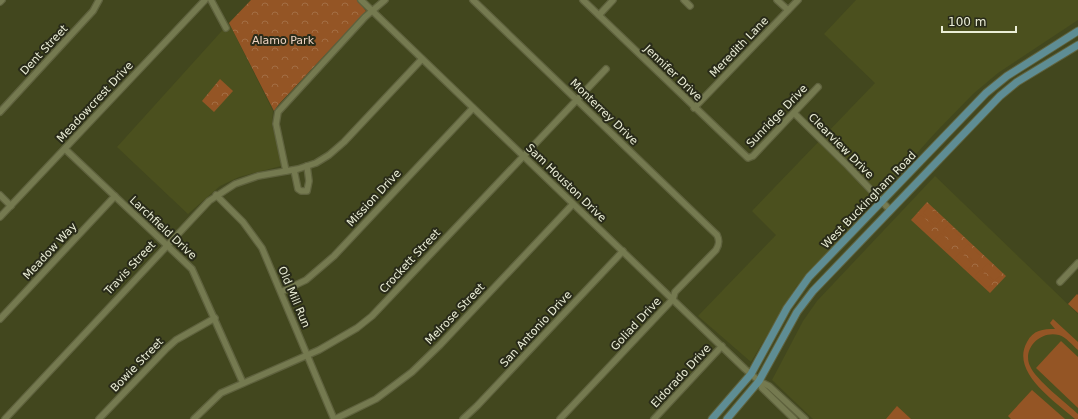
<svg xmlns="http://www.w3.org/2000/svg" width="1078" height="419" font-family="'DejaVu Sans',sans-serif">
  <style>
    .built { fill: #4b501e }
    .park { fill: url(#park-crowns) }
    .pitch { fill: #945525 }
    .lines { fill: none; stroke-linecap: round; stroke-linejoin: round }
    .minor-casing { stroke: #5f623e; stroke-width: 8 }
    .major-casing { stroke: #5f623e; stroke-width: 9 }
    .minor { stroke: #757a50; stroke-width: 5.5 }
    .major { stroke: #5e8d94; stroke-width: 7 }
    .labels { text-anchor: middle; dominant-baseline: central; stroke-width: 4; stroke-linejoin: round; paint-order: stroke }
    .park-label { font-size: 11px; fill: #edd2c1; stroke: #292b19 }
    .street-label { font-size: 11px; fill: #ebeed7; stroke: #292b19 }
  </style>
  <defs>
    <pattern id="park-crowns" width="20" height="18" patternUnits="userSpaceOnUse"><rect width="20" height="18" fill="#945525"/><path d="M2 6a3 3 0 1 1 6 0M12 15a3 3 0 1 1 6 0" fill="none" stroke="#a36e44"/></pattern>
  </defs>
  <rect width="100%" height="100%" fill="#42471e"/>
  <g class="built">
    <polygon points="856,0 1078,0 1078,20 998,73 973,94 936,132 796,287 751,362 698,316 776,235 752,211 875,83 824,34"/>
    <polygon points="229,23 273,111 272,126 280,153 281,166 239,177 220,186 188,214 117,147"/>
    <polygon points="935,176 1078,314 1078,419 813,419 772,380 803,321 817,301"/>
  </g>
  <g class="park">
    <polygon points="251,0 357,0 366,11 279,104 274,111 229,23"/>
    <polygon points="220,79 233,91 214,112 202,101"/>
    <polygon points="927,202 1006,276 990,293 911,220"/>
  </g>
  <g class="pitch">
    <polygon points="928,207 941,219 936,225 923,213"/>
    <polygon points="921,215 934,227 928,233 915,220"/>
    <polygon points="948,225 961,237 955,243 943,231"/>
    <polygon points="941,233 953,245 948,251 935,239"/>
    <polygon points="968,244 981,256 975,262 962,250"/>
    <polygon points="960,252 973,264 968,270 955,258"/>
    <polygon points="988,263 1001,274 995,281 982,269"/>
    <polygon points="980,270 993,282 988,288 975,276"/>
    <polygon points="1077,294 1078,295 1078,313 1068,304"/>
    <path d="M1053,319L1078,342V350C1072,345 1066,337 1059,335C1040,330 1022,349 1030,366C1035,379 1067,404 1078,414V419H1075C1055,401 1010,372 1027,342C1033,330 1043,329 1055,329L1050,323Z"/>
    <polygon points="1061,341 1078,357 1078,408 1036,368"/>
    <polygon points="1032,390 1065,419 1011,419 1008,416"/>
    <polygon points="897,406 911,419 886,419"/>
  </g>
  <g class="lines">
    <defs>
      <g id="minor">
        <polyline points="211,0 226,28"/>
        <polyline points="361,0 745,369 759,381 769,386 805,419"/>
        <path d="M473,0L717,235C720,241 719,245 716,250L675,292L673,299L560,419"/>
        <polyline points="583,0 748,158 753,156 818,87"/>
        <polyline points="684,0 690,6"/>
        <polyline points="777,0 788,10"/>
        <polyline points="0,2 2,0"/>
        <polyline points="599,15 613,0"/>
        <polyline points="694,108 798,0"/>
        <polyline points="0,112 93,11 99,0"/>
        <polyline points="794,113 848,166 890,210"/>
        <polyline points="65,149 192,269 243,383"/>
        <polyline points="294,170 298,189 301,191 307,191 309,181 307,166"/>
        <polyline points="286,171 276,124 278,112 365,17 385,0"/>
        <polyline points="0,195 11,206"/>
        <polyline points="216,195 243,222 262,248 334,419"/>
        <polyline points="0,217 205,0"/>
        <polyline points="1060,282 1078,263"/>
        <polyline points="281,292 306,280 334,256 473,108"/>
        <polyline points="0,319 115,196"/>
        <polyline points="759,381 762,388 794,419"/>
        <polyline points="5,419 209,201 235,184 258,176 298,169 316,163 329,155 344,142 422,59"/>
        <polyline points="99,419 166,349 176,340 215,318"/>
        <polyline points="194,419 221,393 319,350 357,328 372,316 606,69"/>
        <polyline points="335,419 376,399 412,372 440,345 573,204"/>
        <polyline points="463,419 477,406 623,251"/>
        <polyline points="654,419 722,346"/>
      </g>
      <g id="major">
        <polyline points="712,419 751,374 787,308 809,277 986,93 1007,76 1078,31"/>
        <polyline points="727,419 759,381 797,312 813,291 1000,96 1017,82 1078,45"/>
      </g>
    </defs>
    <use href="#minor" class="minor-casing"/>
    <use href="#major" class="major-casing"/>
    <use href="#minor" class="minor"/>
    <use href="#major" class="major"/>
  </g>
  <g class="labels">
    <g class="park-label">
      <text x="283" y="40">Alamo Park</text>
    </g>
    <g class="street-label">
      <text transform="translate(739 47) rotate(-46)">Meredith Lane</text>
      <text transform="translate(44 50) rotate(-47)">Dent Street</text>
      <text transform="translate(673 73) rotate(44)">Jennifer Drive</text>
      <text transform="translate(95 102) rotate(-47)">Meadowcrest Drive</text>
      <text transform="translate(604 112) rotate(44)">Monterrey Drive</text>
      <text transform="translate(777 116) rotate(-46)">Sunridge Drive</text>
      <text transform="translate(841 146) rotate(45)">Clearview Drive</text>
      <text transform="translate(566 183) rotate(44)">Sam Houston Drive</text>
      <text transform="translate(374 198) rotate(-47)">Mission Drive</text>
      <text transform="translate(869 200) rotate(-46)">West Buckingham Road</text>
      <text transform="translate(163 228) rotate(43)">Larchfield Drive</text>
      <text transform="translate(50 251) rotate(-47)">Meadow Way</text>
      <text transform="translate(410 261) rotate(-47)">Crockett Street</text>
      <text transform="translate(130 268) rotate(-47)">Travis Street</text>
      <text transform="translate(294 297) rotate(67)">Old Mill Run</text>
      <text transform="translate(455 314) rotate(-46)">Melrose Street</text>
      <text transform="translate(636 324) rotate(-47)">Goliad Drive</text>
      <text transform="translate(536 329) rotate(-47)">San Antonio Drive</text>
      <text transform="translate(137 365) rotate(-46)">Bowie Street</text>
      <text transform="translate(681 376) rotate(-47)">Eldorado Drive</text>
    </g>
  </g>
  <path d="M942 26v6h74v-6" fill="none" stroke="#ebeed7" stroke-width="2"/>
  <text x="948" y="26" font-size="12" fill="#ebeed7" stroke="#292b19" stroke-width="3" paint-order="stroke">100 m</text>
</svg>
